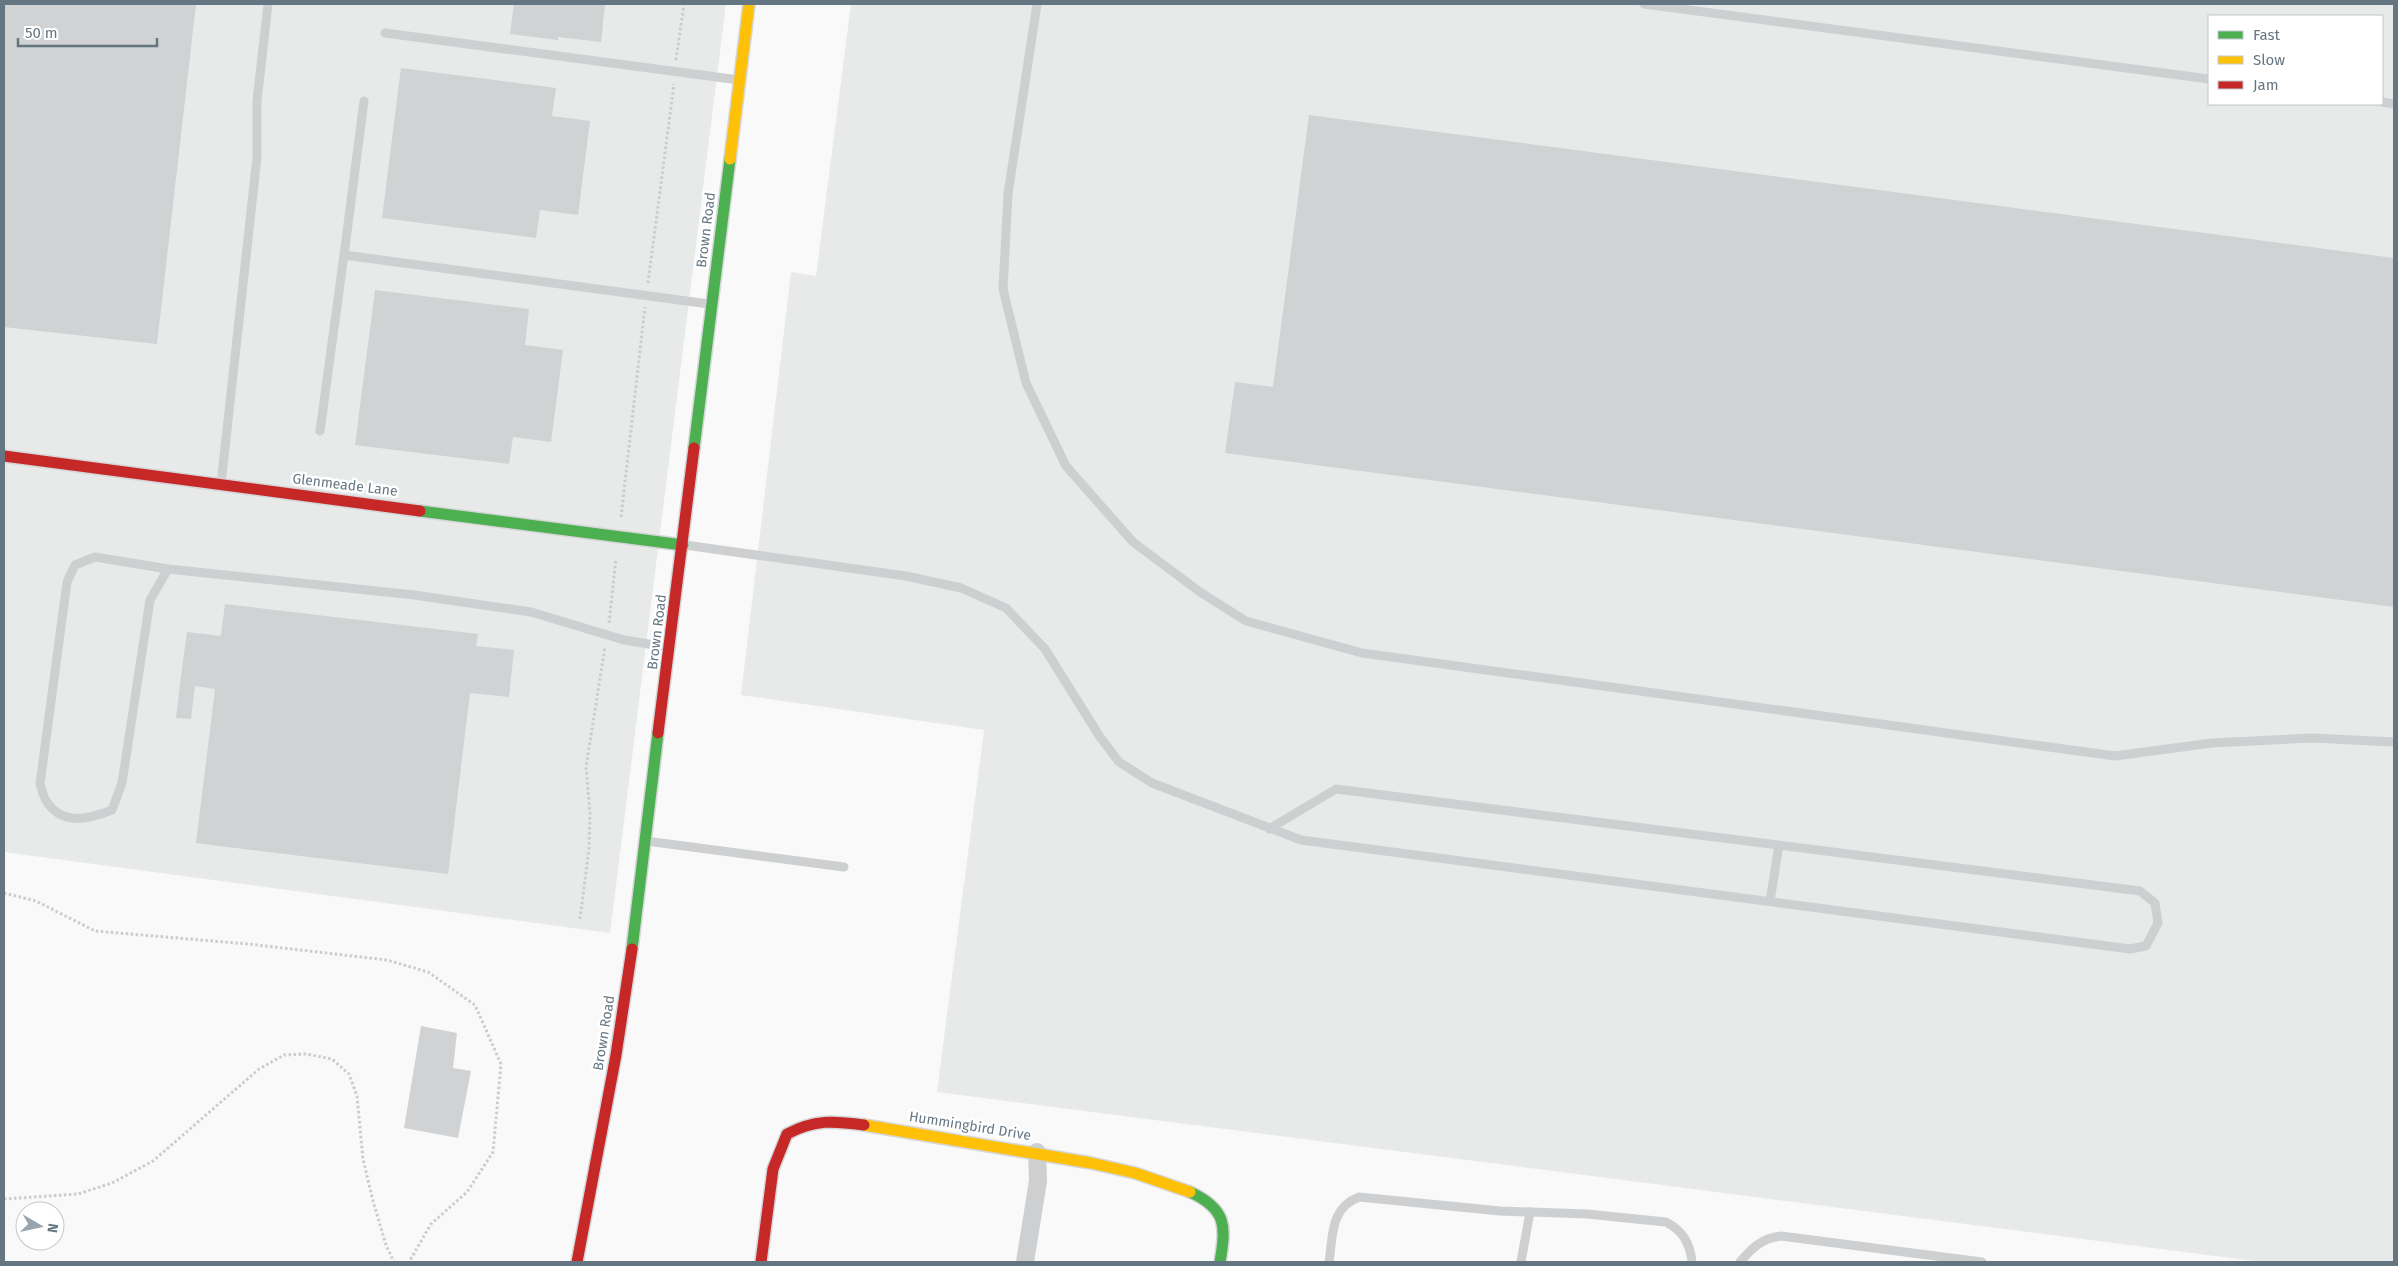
<svg xmlns="http://www.w3.org/2000/svg" width="2398" height="1266" font-family="'Fira Sans',sans-serif">
  <style>
    .built { fill: #e8e9e9; fill-rule: evenodd }
    .building { fill: #d0d2d3 }
    .lines { fill: none; stroke-linecap: round; stroke-linejoin: round }
    .fast-casing { stroke: #d5d6d7; stroke-width: 14 }
    .slow-casing { stroke: #d5d6d7; stroke-width: 14 }
    .jam-casing { stroke: #d5d6d7; stroke-width: 14 }
    .path { stroke: #cbcccd; stroke-width: 3; stroke-dasharray: 2.5 2.5; stroke-linecap: butt }
    .lane { stroke: #cecfd0; stroke-width: 9 }
    .street { stroke: #cecfd0; stroke-width: 18 }
    .fast { stroke: #4caf50; stroke-width: 11 }
    .slow { stroke: #ffc107; stroke-width: 11 }
    .jam { stroke: #c62828; stroke-width: 11 }
    .labels { text-anchor: middle; dominant-baseline: central; stroke-width: 5; stroke-linejoin: round; paint-order: stroke }
    .street-label { font-size: 14px; fill: #657683; stroke: #fff }
  </style>
  <rect width="100%" height="100%" fill="#f9f9f9"/>
  <g class="built">
    <polygon points="4,4 726,4 610,933 4,852"/>
    <path d="M851,4H2394V1262H2262L937,1092L984,730L741,695L791,272L816,276ZM2209,16H2382V104H2209Z"/>
  </g>
  <g class="building">
    <polygon points="4,4 196,4 157,344 4,327"/>
    <polygon points="514,4 605,4 601,42 558,37 558,40 510,34"/>
    <polygon points="401,68 556,88 552,116 590,121 578,215 540,210 536,238 382,218"/>
    <polygon points="1309,115 2394,258 2394,607 1225,453 1235,382 1273,387"/>
    <polygon points="375,290 529,309 525,345 563,350 551,442 513,437 509,464 355,445"/>
    <polygon points="225,604 478,634 476,646 514,650 509,697 470,693 448,874 196,843 215,689 195,686 191,719 176,718 180,684 187,632 221,636"/>
    <polygon points="421,1026 457,1033 453,1068 471,1071 458,1138 404,1128"/>
  </g>
  <g class="lines">
    <defs>
      <g id="fast">
        <polyline points="694,448 730,159"/>
        <polyline points="420,511 683,545"/>
        <polyline points="632,949 658,733"/>
        <path d="M1190,1192C1227,1209 1226,1226 1220,1262"/>
      </g>
      <g id="slow">
        <polyline points="730,159 749,4"/>
        <polyline points="864,1125 1091,1163 1135,1173 1190,1192"/>
      </g>
      <g id="jam">
        <polyline points="4,456 420,511"/>
        <polyline points="658,733 694,448"/>
        <polyline points="577,1262 616,1055 632,949"/>
        <path d="M761,1262L773,1169L787,1134C815,1119 834,1121 864,1125"/>
      </g>
    </defs>
    <use href="#fast" class="fast-casing"/>
    <use href="#slow" class="slow-casing"/>
    <use href="#jam" class="jam-casing"/>
    <g class="path">
      <polyline points="676,60 684,4"/>
      <polyline points="648,283 674,84"/>
      <polyline points="621,517 645,307"/>
      <polyline points="609,623 616,558"/>
      <polyline points="4,893 36,901 95,931 248,944 387,960 428,972 475,1005 501,1064 493,1152 467,1192 431,1224 409,1262"/>
      <polyline points="580,919 589,848 590,813 586,767 605,647"/>
      <polyline points="4,1199 78,1194 112,1183 153,1161 259,1069 284,1055 306,1054 332,1059 349,1074 357,1096 363,1159 373,1201 386,1245 394,1262"/>
    </g>
    <g class="lane">
      <polyline points="1037,4 1008,194 1003,289 1026,383 1066,466 1133,542 1200,592 1246,621 1362,653 2115,756 2212,743 2312,738 2394,742"/>
      <polyline points="1644,4 2209,79"/>
      <polyline points="385,33 739,80"/>
      <polyline points="364,101 344,255 709,304"/>
      <polyline points="2382,102 2394,104"/>
      <polyline points="320,431 344,255"/>
      <polyline points="221,484 257,157 257,101 268,4"/>
      <polyline points="685,545 906,576 961,588 1006,608 1045,649 1100,737 1119,762 1152,783 1301,840 2130,949 2146,946 2158,923 2155,903 2140,891 1336,789 1269,829"/>
      <path d="M168,569L95,557L75,565L67,582L40,784C42,789 43,797 47,802C63,826 89,819 112,810L122,783L150,600L168,569L414,595L531,612L624,640L667,647"/>
      <polyline points="646,841 844,867"/>
      <polyline points="1770,901 1779,845"/>
      <path d="M1329,1262C1333,1236 1330,1208 1359,1197L1500,1211L1587,1214L1666,1222C1683,1231 1690,1243 1692,1262"/>
      <polyline points="1521,1262 1530,1212"/>
      <path d="M1740,1262C1752,1248 1762,1238 1781,1236L1982,1262"/>
    </g>
    <polyline class="street" points="1025,1262 1038,1181 1037,1152"/>
    <use href="#fast" class="fast"/>
    <use href="#slow" class="slow"/>
    <use href="#jam" class="jam"/>
  </g>
  <g class="labels">
    <g class="street-label">
      <text transform="translate(706 230) rotate(-83)">Brown Road</text>
      <text transform="translate(345 485) rotate(7)">Glenmeade Lane</text>
      <text transform="translate(657 632) rotate(-83)">Brown Road</text>
      <text transform="translate(604 1033) rotate(-81)">Brown Road</text>
      <text transform="translate(970 1126) rotate(9)">Hummingbird Drive</text>
    </g>
  </g>
  <rect width="2398" height="1266" fill="none" stroke="#657683" stroke-width="10"/>
  <rect x="2208" y="15" width="175" height="90" fill="#ffffff" stroke="#c1c8cd"/>
  <rect x="2218" y="31" width="25" height="8" fill="#4caf50" stroke="#c1c8cd"/>
  <text x="2253" y="40" font-size="15" fill="#657683">Fast</text>
  <rect x="2218" y="56" width="25" height="8" fill="#ffc107" stroke="#c1c8cd"/>
  <text x="2253" y="65" font-size="15" fill="#657683">Slow</text>
  <rect x="2218" y="81" width="25" height="8" fill="#c62828" stroke="#c1c8cd"/>
  <text x="2253" y="90" font-size="15" fill="#657683">Jam</text>
  <g transform="translate(40 1226) rotate(99)"><circle r="24" fill="#ffffff" stroke="#c1c8cd"/>
  <path d="M0-4L9 19L0 12L-9 19Z" fill="#99a4ac"/>
  <text y="-8" font-size="14" font-weight="bold" text-anchor="middle" fill="#657683">N</text>
  </g>
  <path d="M18 38v8h139v-8" fill="none" stroke="#657683" stroke-width="2.5"/>
  <text x="25" y="38" font-size="15" fill="#657683" stroke="#ffffff" stroke-width="4" paint-order="stroke">50 m</text>
</svg>
